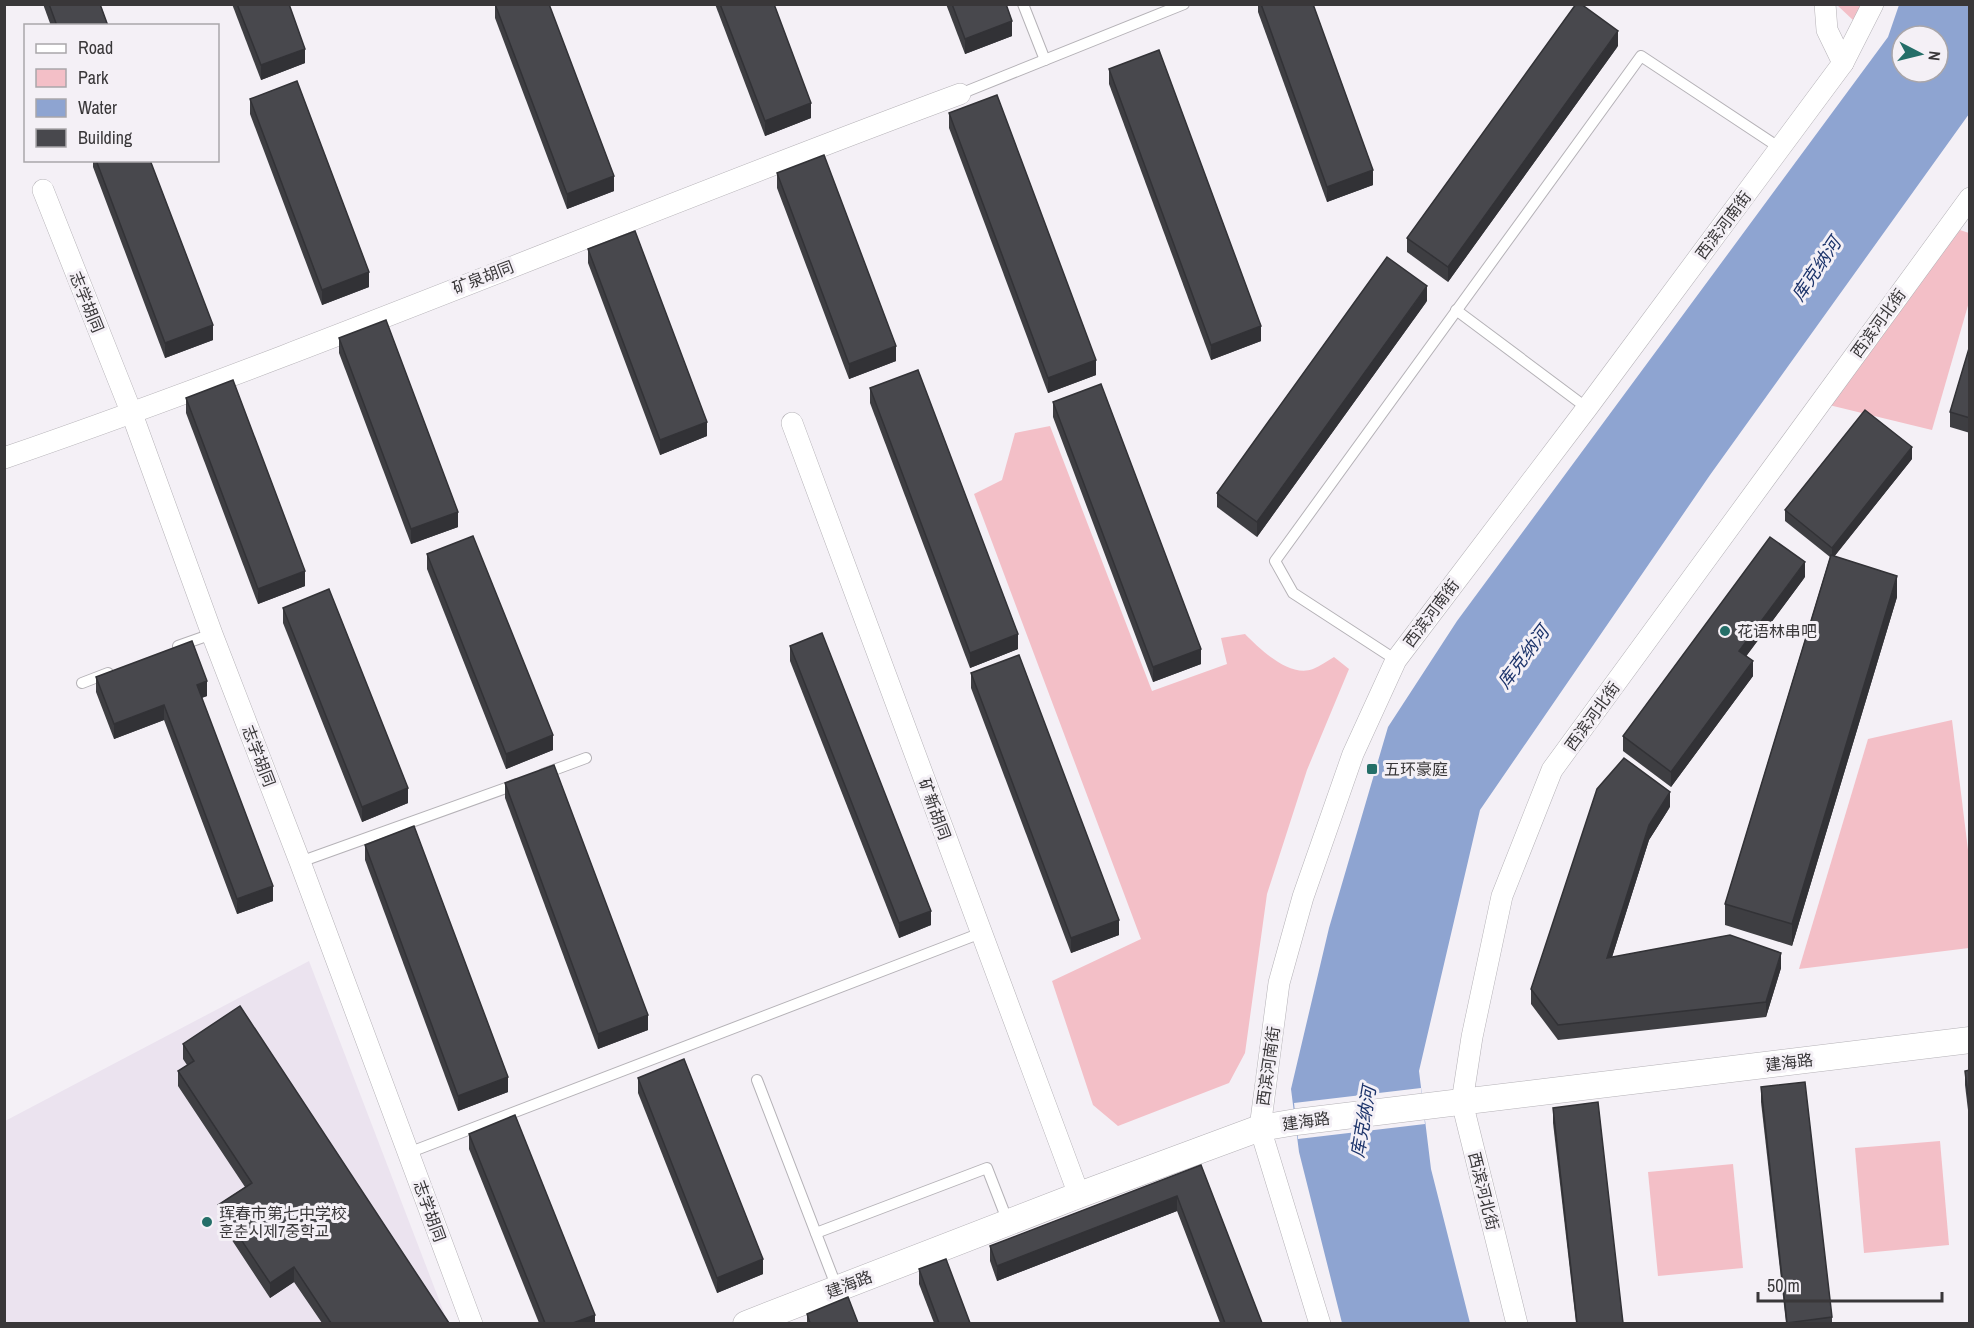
<svg xmlns="http://www.w3.org/2000/svg" width="1974" height="1328" font-family="'Archivo Narrow','Noto Sans SC','Noto Sans KR',sans-serif">
  <style>
    .built { fill: #ebe3ef }
    .green { fill: #f3bfc7 }
    .water { fill: #8ea4d1; fill-rule: evenodd }
    .pier { fill: #f4f0f6 }
    .lines { fill: none; stroke-linecap: round; stroke-linejoin: round }
    .service-casing { stroke: #b5b2b7; stroke-width: 12 }
    .minor-casing { stroke: #b5b2b7; stroke-width: 22 }
    .tertiary-casing { stroke: #b5b2b7; stroke-width: 27 }
    .service { stroke: #fff; stroke-width: 10 }
    .minor { stroke: #fff; stroke-width: 21 }
    .tertiary { stroke: #fff; stroke-width: 26 }
    .wall { fill: #3e3e42 }
    .shaded-wall { fill: #323236 }
    .building { fill: #48484d; stroke: #323236; stroke-width: 1.5 }
    .poi-dot { fill: #246e68; stroke: #f4f0f6; stroke-width: 2 }
    .labels { text-anchor: middle; dominant-baseline: central; stroke-width: 6; stroke-linejoin: round; paint-order: stroke }
    .street-label { font-size: 16px; fill: #393739; stroke: #f4f0f6 }
    .poi-label { font-size: 16px; fill: #393739; stroke: #f4f0f6; text-anchor: start }
    .water-label { font-size: 18px; font-style: italic; fill: #1c336a; stroke: #f4f0f6 }
  </style>
  <rect width="100%" height="100%" fill="#f4f0f6"/>
  <polygon class="built" points="309,961 448,1323 5,1324 5,1121"/>
  <g class="green">
    <polygon points="1837,5 1863,5 1854,21"/>
    <polygon points="1954,228 1969,233 1969,302 1932,430 1829,405"/>
    <path d="M1050,426L1152,691L1227,664L1221,638L1245,634C1260,649 1289,678 1313,669C1320,666 1327,661 1334,657L1349,669L1307,770L1267,894L1245,1053L1229,1083L1118,1126L1093,1105L1052,981L1141,939L974,494L1002,480L1015,433Z"/>
    <polygon points="1952,720 1969,858 1969,948 1799,969 1868,739"/>
    <polygon points="1940,1141 1949,1245 1864,1253 1855,1148"/>
    <polygon points="1733,1164 1743,1268 1658,1276 1648,1172"/>
  </g>
  <path class="water" d="M1899,5H1969V114L1710,475L1480,810L1419,1071L1431,1169L1470,1323H1342L1299,1152L1291,1089L1329,928L1388,727L1457,621L1888,37ZM1902,36H1938V72H1902Z"/>
  <polygon class="pier" points="1421,1088 1425,1124 1298,1139 1294,1103"/>
  <g class="lines">
    <defs>
      <g id="service">
        <polyline points="1023,4 1045,60"/>
        <polyline points="960,94 1184,4"/>
        <polyline points="1456,310 1587,408"/>
        <polyline points="178,646 212,634"/>
        <polyline points="1396,660 1293,593 1275,561 1641,56 1780,148"/>
        <polyline points="82,683 108,673"/>
        <polyline points="543,774 586,758"/>
        <polyline points="300,862 517,784"/>
        <polyline points="757,1080 837,1288"/>
        <polyline points="408,1153 981,933"/>
        <polyline points="816,1233 987,1168 1008,1222"/>
      </g>
      <g id="minor">
        <polyline points="1825,4 1827,30 1843,63"/>
        <polyline points="43,190 132,414 212,634 300,862 472,1324"/>
        <polyline points="792,423 1079,1195"/>
        <path d="M4,458C326,347 640,212 960,94"/>
        <polyline points="1320,1324 1260,1128 1279,983 1303,897 1353,754 1396,660 1587,408 1843,63 1873,4"/>
        <polyline points="1517,1324 1462,1102 1472,1037 1502,896 1552,770 1970,198"/>
      </g>
      <polyline id="tertiary" points="746,1324 1079,1195 1260,1128 1296,1122 1970,1040"/>
    </defs>
    <use href="#service" class="service-casing"/>
    <use href="#minor" class="minor-casing"/>
    <use href="#tertiary" class="tertiary-casing"/>
    <use href="#service" class="service"/>
    <use href="#minor" class="minor"/>
    <use href="#tertiary" class="tertiary"/>
  </g>
  <g class="wall">
    <polygon points="43,4 100,4 108,26 51,26"/>
    <polygon points="232,4 289,4 305,63 261,80"/>
    <polygon points="495,4 549,4 614,191 567,209 495,18"/>
    <polygon points="715,4 774,4 811,118 765,136"/>
    <polygon points="946,4 1006,4 1012,36 965,54"/>
    <polygon points="1258,4 1313,4 1373,185 1327,202 1258,12"/>
    <polygon points="1618,46 1448,282 1407,252 1407,238"/>
    <polygon points="1109,69 1261,341 1211,360 1109,84"/>
    <polygon points="250,99 369,287 322,305 250,114"/>
    <polygon points="949,113 1096,375 1048,393 949,128"/>
    <polygon points="93,160 150,160 213,340 165,358 93,167"/>
    <polygon points="777,173 896,361 849,379 777,188"/>
    <polygon points="588,249 707,436 660,455 588,263"/>
    <polygon points="1427,301 1257,537 1217,507 1217,493"/>
    <polygon points="339,338 458,527 411,544 339,353"/>
    <polygon points="1970,345 1970,433 1950,427 1950,412"/>
    <polygon points="870,388 1018,649 970,668 870,403"/>
    <polygon points="186,398 305,586 258,604 186,413"/>
    <polygon points="1053,402 1201,664 1153,682 1053,417"/>
    <polygon points="1912,459 1834,557 1897,597 1792,946 1725,925 1725,904 1830,557 1785,521 1785,510"/>
    <polygon points="427,554 553,750 506,769 427,569"/>
    <polygon points="1805,577 1746,656 1753,676 1671,787 1623,751 1623,736"/>
    <polygon points="283,608 408,803 362,822 283,623"/>
    <polygon points="790,646 931,925 899,938 790,661"/>
    <polygon points="971,673 1119,935 1071,953 971,688"/>
    <polygon points="96,677 207,696 202,698 273,901 237,914 164,720 114,739 96,692"/>
    <polygon points="505,783 648,1030 598,1049 505,798"/>
    <polygon points="1670,807 1649,840 1612,957 1781,968 1766,1017 1558,1040 1531,1004 1531,989"/>
    <polygon points="365,845 508,1092 458,1111 365,860"/>
    <polygon points="183,1044 449,1323 322,1323 294,1282 270,1298 218,1219 218,1205 245,1187 178,1086 178,1071 187,1065 183,1059"/>
    <polygon points="1970,1070 1970,1127 1965,1085 1965,1071"/>
    <polygon points="638,1078 763,1274 717,1293 638,1093"/>
    <polygon points="1761,1087 1832,1317 1832,1323 1786,1323 1761,1102"/>
    <polygon points="1553,1108 1623,1323 1576,1323 1553,1123"/>
    <polygon points="469,1134 595,1323 539,1323 469,1149"/>
    <polygon points="1201,1165 1262,1323 1220,1323 1177,1211 997,1281 990,1261 990,1246"/>
    <polygon points="919,1269 970,1323 934,1323 919,1284"/>
    <polygon points="807,1314 858,1323 807,1323"/>
  </g>
  <g class="shaded-wall">
    <polygon points="1012,21 1012,36 965,54 965,39"/>
    <polygon points="1618,31 1618,46 1448,282 1448,267"/>
    <polygon points="305,49 305,63 261,80 261,65"/>
    <polygon points="811,103 811,118 765,136 765,121"/>
    <polygon points="1373,170 1373,185 1327,202 1327,187"/>
    <polygon points="614,176 614,191 567,209 567,194"/>
    <polygon points="369,272 369,287 322,305 322,290"/>
    <polygon points="1427,286 1427,301 1257,537 1257,522"/>
    <polygon points="213,325 213,340 165,358 165,343"/>
    <polygon points="1261,326 1261,341 1211,360 1211,345"/>
    <polygon points="896,346 896,361 849,379 849,364"/>
    <polygon points="1096,360 1096,375 1048,393 1048,378"/>
    <polygon points="707,422 707,436 660,455 660,440"/>
    <polygon points="1912,447 1912,459 1832,559 1832,548"/>
    <polygon points="458,512 458,527 411,544 411,529"/>
    <polygon points="1805,562 1805,577 1739,666 1739,651"/>
    <polygon points="305,571 305,586 258,604 258,589"/>
    <polygon points="1897,576 1897,597 1792,946 1792,924"/>
    <polygon points="1018,634 1018,649 970,668 970,653"/>
    <polygon points="1201,649 1201,664 1153,682 1153,667"/>
    <polygon points="1753,661 1753,676 1671,787 1671,772"/>
    <polygon points="207,681 207,696 197,699 197,685"/>
    <polygon points="164,705 164,720 114,739 114,724"/>
    <polygon points="553,735 553,750 506,769 506,754"/>
    <polygon points="408,788 408,803 362,822 362,807"/>
    <polygon points="1670,792 1670,807 1649,840 1607,973 1607,958 1649,825"/>
    <polygon points="273,886 273,901 237,914 237,899"/>
    <polygon points="931,911 931,925 899,938 899,923"/>
    <polygon points="1119,920 1119,935 1071,953 1071,938"/>
    <polygon points="1781,953 1781,968 1766,1017 1766,1002"/>
    <polygon points="648,1015 648,1030 598,1049 598,1034"/>
    <polygon points="508,1077 508,1092 458,1111 458,1096"/>
    <polygon points="1177,1196 1177,1211 997,1281 997,1266"/>
    <polygon points="763,1259 763,1274 717,1293 717,1278"/>
    <polygon points="294,1267 294,1282 270,1298 270,1283"/>
    <polygon points="595,1315 595,1323 573,1323"/>
  </g>
  <g class="building">
    <polygon points="49,4 100,4 108,26 57,26"/>
    <polygon points="237,4 289,4 305,49 261,65"/>
    <polygon points="495,4 549,4 614,176 567,194"/>
    <polygon points="720,4 774,4 811,103 765,121"/>
    <polygon points="952,4 1006,4 1012,21 965,39"/>
    <polygon points="1261,4 1313,4 1373,170 1327,187"/>
    <polygon points="1576,4 1581,4 1618,31 1448,267 1407,238"/>
    <polygon points="1159,50 1261,326 1211,345 1109,69"/>
    <polygon points="297,81 369,272 322,290 250,99"/>
    <polygon points="997,95 1096,360 1048,378 949,113"/>
    <polygon points="824,155 896,346 849,364 777,173"/>
    <polygon points="96,160 150,160 213,325 165,343"/>
    <polygon points="635,231 707,422 660,440 588,249"/>
    <polygon points="1387,257 1427,286 1257,522 1217,493"/>
    <polygon points="386,320 458,512 411,529 339,338"/>
    <polygon points="1970,345 1970,418 1950,412"/>
    <polygon points="918,370 1018,634 970,653 870,388"/>
    <polygon points="233,380 305,571 258,589 186,398"/>
    <polygon points="1101,384 1201,649 1153,667 1053,402"/>
    <polygon points="1865,410 1912,447 1832,548 1785,510"/>
    <polygon points="473,536 553,735 506,754 427,554"/>
    <polygon points="1770,537 1805,562 1739,651 1753,661 1671,772 1623,736"/>
    <polygon points="1831,555 1897,576 1792,924 1725,904"/>
    <polygon points="329,589 408,788 362,807 283,608"/>
    <polygon points="822,633 931,911 899,923 790,646"/>
    <polygon points="192,641 207,681 197,685 273,886 237,899 164,705 114,724 96,677"/>
    <polygon points="1019,655 1119,920 1071,938 971,673"/>
    <polygon points="1624,758 1670,792 1649,825 1607,958 1730,935 1781,953 1766,1002 1558,1025 1531,989 1597,789"/>
    <polygon points="554,765 648,1015 598,1034 505,783"/>
    <polygon points="414,826 508,1077 458,1096 365,845"/>
    <polygon points="240,1006 449,1323 331,1323 294,1267 270,1283 218,1205 252,1183 178,1071 194,1061 183,1044"/>
    <polygon points="684,1059 763,1259 717,1278 638,1078"/>
    <polygon points="1970,1070 1970,1112 1965,1071"/>
    <polygon points="1805,1082 1832,1317 1787,1323 1761,1087"/>
    <polygon points="1598,1102 1623,1323 1577,1323 1553,1108"/>
    <polygon points="515,1115 595,1315 573,1323 545,1323 469,1134"/>
    <polygon points="1201,1165 1262,1323 1225,1323 1177,1196 997,1266 990,1246"/>
    <polygon points="946,1259 970,1323 939,1323 919,1269"/>
    <polygon points="848,1297 858,1323 810,1323 807,1314"/>
  </g>
  <g class="poi-dot">
    <circle cx="1725" cy="631" r="6"/>
    <rect x="1366" y="763" width="12" height="12" rx="3"/>
    <circle cx="207" cy="1222" r="6"/>
  </g>
  <g class="labels">
    <g class="street-label">
      <text transform="translate(1723 225) rotate(-53)">西滨河南街</text>
      <text transform="translate(483 277) rotate(-21)">矿泉胡同</text>
      <text transform="translate(87 302) rotate(68)">志学胡同</text>
      <text transform="translate(1878 323) rotate(-54)">西滨河北街</text>
      <text transform="translate(1431 613) rotate(-53)">西滨河南街</text>
      <text transform="translate(1592 716) rotate(-54)">西滨河北街</text>
      <text transform="translate(259 756) rotate(69)">志学胡同</text>
      <text transform="translate(935 809) rotate(70)">矿新胡同</text>
      <text transform="translate(1789 1062) rotate(-7)">建海路</text>
      <text transform="translate(1268 1066) rotate(-82)">西滨河南街</text>
      <text transform="translate(1306 1121) rotate(-8)">建海路</text>
      <text transform="translate(1484 1191) rotate(76)">西滨河北街</text>
      <text transform="translate(430 1211) rotate(70)">志学胡同</text>
      <text transform="translate(849 1284) rotate(-21)">建海路</text>
    </g>
    <g class="poi-label">
      <text x="1737" y="631">花语林串吧</text>
      <text x="1384" y="769">五环豪庭</text>
      <text x="219" y="1213">珲春市第七中学校<tspan x="219" dy="18">훈춘시제7중학교</tspan></text>
    </g>
    <g class="water-label">
      <text transform="translate(1816 269) rotate(-56)">库克纳河</text>
      <text transform="translate(1523 657) rotate(-53)">库克纳河</text>
      <text transform="translate(1363 1122) rotate(-80)">库克纳河</text>
    </g>
  </g>
  <rect width="1974" height="1328" fill="none" stroke="#393739" stroke-width="12"/>
  <rect x="24" y="24" width="195" height="138" fill="#f4f0f6" stroke="#a9a6aa" stroke-width="1.5"/>
  <rect x="36" y="44" width="30" height="9" fill="#ffffff" stroke="#a9a6aa" stroke-width="1.5"/>
  <text x="78" y="54" font-size="18" fill="#393739">Road</text>
  <rect x="36" y="69" width="30" height="18" fill="#f3bfc7" stroke="#a9a6aa" stroke-width="1.5"/>
  <text x="78" y="84" font-size="18" fill="#393739">Park</text>
  <rect x="36" y="99" width="30" height="18" fill="#8ea4d1" stroke="#a9a6aa" stroke-width="1.5"/>
  <text x="78" y="114" font-size="18" fill="#393739">Water</text>
  <rect x="36" y="129" width="30" height="18" fill="#48484d" stroke="#a9a6aa" stroke-width="1.5"/>
  <text x="78" y="144" font-size="18" fill="#393739">Building</text>
  <g transform="translate(1920 54) rotate(97)"><circle r="28" fill="#f4f0f6" stroke="#a9a6aa" stroke-width="1.5"/>
  <path d="M0-4.5L10 22L0 15L-10 22Z" fill="#246e68"/>
  <text y="-9" font-size="16" font-weight="bold" text-anchor="middle" fill="#393739">N</text>
  </g>
  <path d="M1758 1292v9h184v-9" fill="none" stroke="#393739" stroke-width="3"/>
  <text x="1767" y="1292" font-size="18" fill="#393739" stroke="#f4f0f6" stroke-width="4.5" paint-order="stroke">50 m</text>
</svg>
